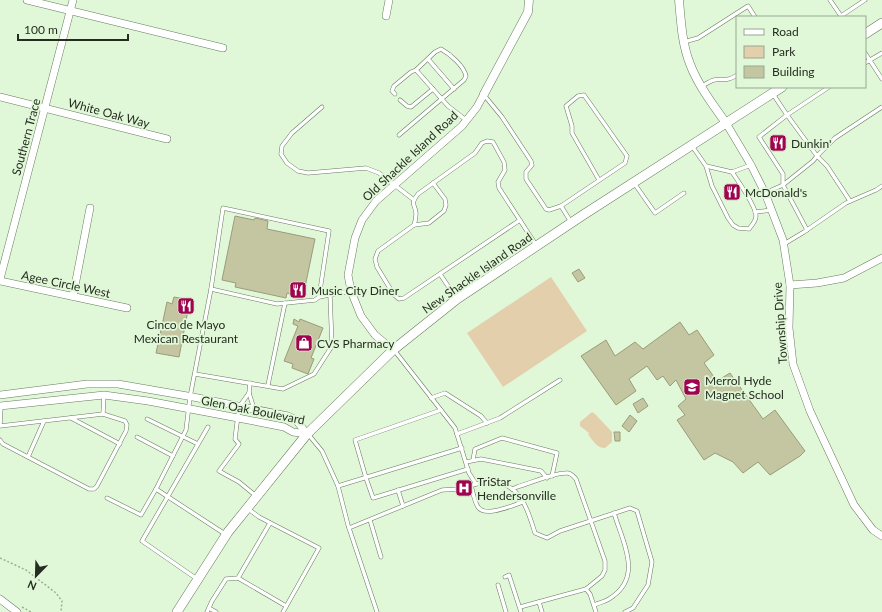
<svg xmlns="http://www.w3.org/2000/svg" width="882" height="612" font-family="Lato,sans-serif">
  <style>
    .green { fill: #e3cfab }
    .building { fill: #c4c6a2; stroke: #9a9c79 }
    .lines { fill: none; stroke-linecap: round; stroke-linejoin: round }
    .service-casing { stroke: #677b5f; stroke-width: 4.5 }
    .minor-casing { stroke: #677b5f; stroke-width: 8 }
    .tertiary-casing { stroke: #677b5f; stroke-width: 9 }
    .secondary-casing { stroke: #677b5f; stroke-width: 10 }
    .path { stroke: #9dae96; stroke-width: 1.5; stroke-dasharray: 2 2; stroke-linecap: butt }
    .service { stroke: #fff; stroke-width: 3.5 }
    .minor { stroke: #fff; stroke-width: 7 }
    .tertiary { stroke: #fff; stroke-width: 8 }
    .secondary { stroke: #fff; stroke-width: 9 }
    .labels { text-anchor: middle; dominant-baseline: central; stroke-width: 3.5; stroke-linejoin: round; paint-order: stroke }
    .street-label { font-size: 12px; fill: #252d21; stroke: #e1f8d8 }
    .poi-label { font-size: 12px; fill: #252d21; stroke: #e1f8d8; text-anchor: start }
  </style>
  <rect width="100%" height="100%" fill="#e1f8d8"/>
  <g class="green">
    <polygon points="551,277 587,331 503,387 467,333"/>
    <path d="M592,412L595,414L612,432V442L605,448C597,448 592,440 588,434L589,433L580,426V422Z"/>
  </g>
  <g class="building">
    <polygon points="235,216 254,220 255,218 268,221 267,229 315,239 304,292 298,296 287,293 286,298 235,287 236,283 222,280"/>
    <polygon points="579,269 585,278 578,282 572,273"/>
    <polygon points="174,297 190,300 179,357 156,353 167,302 172,304"/>
    <polygon points="294,319 299,322 300,319 323,328 311,358 314,359 308,374 292,368 293,364 284,361 298,326 293,324"/>
    <polygon points="680,322 689,335 697,330 714,355 704,363 717,381 730,373 763,419 775,410 805,451 800,456 770,475 758,462 743,473 733,462 715,453 704,460 677,420 685,415 678,406 686,399 676,380 670,386 663,376 657,380 647,366 629,379 636,391 616,405 581,356 606,340 615,356 635,342 643,349"/>
    <polygon points="643,398 648,406 638,413 633,404"/>
    <polygon points="630,415 637,421 629,432 622,426"/>
    <polygon points="614,432 620,432 620,441 615,441"/>
  </g>
  <g class="lines">
    <defs>
      <g id="service">
        <polyline points="830,0 841,16"/>
        <polyline points="842,17 841,16 865,0"/>
        <polyline points="684,42 698,38 748,6 755,17"/>
        <polyline points="865,53 882,79"/>
        <polyline points="428,59 454,89"/>
        <polyline points="865,63 882,53"/>
        <polyline points="416,70 448,106 466,120"/>
        <path d="M702,86C706,84 710,81 714,80C725,78 727,82 737,75"/>
        <path d="M395,94L392,91L394,86L411,72L416,70L435,52L441,49C450,54 464,66 466,76L464,80L399,135"/>
        <polyline points="773,94 787,115 829,87"/>
        <polyline points="484,95 502,117 531,161 532,165 526,172 526,179 546,209 549,210 561,206 625,163 627,156 584,95 578,96 566,106 572,126 572,133 599,180"/>
        <polyline points="400,100 407,106 411,107 433,89"/>
        <polyline points="322,107 292,133 282,146 281,154 287,163 298,171 308,173 366,168 379,173 414,200"/>
        <path d="M692,146L706,166L712,186L728,218L733,225L738,228L749,229C752,225 756,221 756,216C756,206 738,181 732,172"/>
        <polyline points="706,166 732,172 751,165"/>
        <polyline points="634,183 655,213 684,193"/>
        <polyline points="765,193 783,185 813,161 817,156 827,166 850,201"/>
        <polyline points="561,206 571,222"/>
        <polyline points="755,212 772,210"/>
        <path d="M520,220L404,298L399,299L394,295L377,267L375,259L378,251L414,225C415,222 416,217 416,214C416,204 409,206 418,194L475,153L482,143L487,141L493,142L504,162L505,170L498,182L499,188L536,245"/>
        <polyline points="414,225 429,223 444,211 446,205 445,199 433,183"/>
        <polyline points="807,230 783,185 783,174 759,137 787,115 817,156 835,138 882,107"/>
        <polyline points="784,244 804,232 846,203 876,190 882,186"/>
        <polyline points="440,274 456,298"/>
        <polyline points="211,289 223,208 329,231 319,297"/>
        <path d="M394,350L455,428L469,473L476,484C482,483 489,481 495,482C522,486 528,511 535,533L547,538L560,531L630,508L637,511L652,562L648,585L633,608L625,612"/>
        <polyline points="195,374 283,389 314,374 332,346 330,295"/>
        <polyline points="250,383 249,393 254,409"/>
        <polyline points="268,385 285,303"/>
        <polyline points="249,393 239,407 235,439 239,444 219,471 239,482 256,496"/>
        <polyline points="431,398 445,393 481,416 487,423"/>
        <polyline points="441,410 355,440 366,478 373,498 468,469"/>
        <polyline points="71,418 120,444"/>
        <polyline points="147,419 198,444"/>
        <polyline points="0,425 1,406"/>
        <polyline points="0,426 103,414"/>
        <polyline points="308,434 322,451 338,486 348,525 377,612"/>
        <polyline points="457,434 500,418 560,380"/>
        <polyline points="137,437 173,456"/>
        <polyline points="0,440 3,444 89,489 94,489 97,486 126,431 127,425 125,421 103,414 104,395"/>
        <polyline points="28,457 44,421"/>
        <polyline points="473,460 475,449 502,438 557,453 552,476"/>
        <polyline points="466,462 481,459 541,471 547,478"/>
        <path d="M471,485C473,492 474,501 478,507C485,518 513,505 523,502"/>
        <polyline points="338,486 462,448"/>
        <path d="M512,489L517,487C530,483 554,473 566,473C571,472 573,476 576,479L605,561V570L602,576L586,589L520,607"/>
        <polyline points="398,490 403,506"/>
        <polyline points="107,498 141,515 156,489"/>
        <polyline points="247,508 259,517 319,548 283,612"/>
        <polyline points="370,520 381,557"/>
        <polyline points="349,528 442,490 459,489 476,484"/>
        <polyline points="225,534 156,489 186,430 190,397 211,289 277,304 315,300 319,297 351,291"/>
        <polyline points="505,577 509,575 521,612"/>
        <polyline points="238,578 286,606"/>
        <polyline points="197,579 142,541 208,427"/>
        <polyline points="498,585 506,612"/>
        <polyline points="586,589 590,594 596,612"/>
        <polyline points="539,602 542,612"/>
        <path d="M594,605C599,603 604,602 609,599C644,578 623,543 614,513"/>
        <polyline points="209,608 216,612"/>
        <polyline points="207,612 212,601 226,579 238,578 270,523"/>
      </g>
      <g id="minor">
        <polyline points="27,0 223,48"/>
        <polyline points="386,16 389,0"/>
        <polyline points="0,97 167,139"/>
        <polyline points="726,123 751,165 765,193 783,240 790,285 789,328 793,364 810,411 854,505 873,530 882,536"/>
        <polyline points="0,279 73,0"/>
        <polyline points="0,281 127,308"/>
        <polyline points="790,285 817,283 844,278 882,258"/>
        <polyline points="73,296 90,208"/>
        <polyline points="393,350 375,335 361,316 351,291 348,275 355,238 362,220 376,201 462,126 477,107 484,94"/>
        <polyline points="0,395 87,384 118,384 193,397 288,416 296,420 307,434"/>
        <polyline points="0,406 104,395 148,401 238,418 284,427 293,432 307,434"/>
        <polyline points="0,599 17,612"/>
      </g>
      <g id="tertiary">
        <path d="M679,0C681,22 682,44 690,64C698,85 713,105 726,123"/>
        <polyline points="484,94 528,12 529,0"/>
      </g>
      <g id="secondary">
        <polyline points="865,34 882,23"/>
        <polyline points="177,612 228,532 307,434 393,350 457,299 583,215 782,87"/>
      </g>
    </defs>
    <use href="#service" class="service-casing"/>
    <use href="#minor" class="minor-casing"/>
    <use href="#tertiary" class="tertiary-casing"/>
    <use href="#secondary" class="secondary-casing"/>
    <g class="path">
      <polyline points="0,558 26,570 56,593 62,601 61,612"/>
      <polyline points="22,607 31,612"/>
    </g>
    <use href="#service" class="service"/>
    <use href="#minor" class="minor"/>
    <use href="#tertiary" class="tertiary"/>
    <use href="#secondary" class="secondary"/>
  </g>
  <defs>
    <symbol id="restaurant-square" viewBox="-11 -11 22 22"><rect x="-9" y="-9" width="18" height="18" rx="4" fill="#9e054e" stroke="#e1f8d8"/><path d="M-5-6h1v4h1v-4h1v4h1v-4h1v5L-1.5 .5V6h-2V.5L-5-1ZM5-6V6H3V1.5H1.5Q1.5-4 5-6Z" fill="#fff"/></symbol>
    <symbol id="shop-square" viewBox="-11 -11 22 22"><rect x="-9" y="-9" width="18" height="18" rx="4" fill="#9e054e" stroke="#e1f8d8"/><path d="M-5-2.5h2.3a2.7 3.5 0 0 1 5.4 0H5L5.5 6h-11ZM-1.5-2.5h3a1.5 2.3 0 0 0-3 0Z" fill="#fff"/></symbol>
    <symbol id="school-square" viewBox="-11 -11 22 22"><rect x="-9" y="-9" width="18" height="18" rx="4" fill="#9e054e" stroke="#e1f8d8"/><path d="M0-5L7-2L0 1L-7-2ZM-4 1L0 2.5L4 1V4Q0 6-4 4Z" fill="#fff"/></symbol>
    <symbol id="hospital-square" viewBox="-11 -11 22 22"><rect x="-9" y="-9" width="18" height="18" rx="4" fill="#9e054e" stroke="#e1f8d8"/><path d="M-5-5h3v3.5h4V-5h3V5h-3V1.5h-4V5h-3Z" fill="#fff"/></symbol>
  </defs>
  <g fill-rule="evenodd">
    <use href="#restaurant-square" x="768" y="133" width="20" height="20"/>
    <use href="#restaurant-square" x="722" y="182" width="20" height="20"/>
    <use href="#restaurant-square" x="288" y="280" width="20" height="20"/>
    <use href="#restaurant-square" x="176" y="296" width="20" height="20"/>
    <use href="#shop-square" x="294" y="333" width="20" height="20"/>
    <use href="#school-square" x="682" y="377" width="20" height="20"/>
    <use href="#hospital-square" x="454" y="478" width="20" height="20"/>
  </g>
  <g class="labels">
    <g class="street-label">
      <text transform="translate(109 113) rotate(15)">White Oak Way</text>
      <text transform="translate(26 137) rotate(-75)">Southern Trace</text>
      <text transform="translate(410 156) rotate(-43)">Old Shackle Island Road</text>
      <text transform="translate(477 273) rotate(-35)">New Shackle Island Road</text>
      <text transform="translate(66 284) rotate(12)">Agee Circle West</text>
      <text transform="translate(780 323) rotate(-94)">Township Drive</text>
      <text transform="translate(253 410) rotate(11)">Glen Oak Boulevard</text>
    </g>
    <g class="poi-label">
      <text x="791" y="143">Dunkin'</text>
      <text x="745" y="192">McDonald's</text>
      <text x="311" y="290">Music City Diner</text>
      <text x="186" y="324" text-anchor="middle">Cinco de Mayo<tspan x="186" dy="14">Mexican Restaurant</tspan></text>
      <text x="317" y="343">CVS Pharmacy</text>
      <text x="705" y="380">Merrol Hyde<tspan x="705" dy="14">Magnet School</tspan></text>
      <text x="477" y="481">TriStar<tspan x="477" dy="14">Hendersonville</tspan></text>
    </g>
  </g>
  <rect x="736" y="16" width="130" height="72" fill="#e1f8d8" stroke="#96a78f"/>
  <rect x="744" y="29" width="20" height="6" fill="#ffffff" stroke="#96a78f"/>
  <text x="772" y="36" font-size="12" fill="#252d21">Road</text>
  <rect x="744" y="46" width="20" height="12" fill="#e3cfab" stroke="#96a78f"/>
  <text x="772" y="56" font-size="12" fill="#252d21">Park</text>
  <rect x="744" y="66" width="20" height="12" fill="#c4c6a2" stroke="#96a78f"/>
  <text x="772" y="76" font-size="12" fill="#252d21">Building</text>
  <g transform="translate(36 576) rotate(203)" stroke="#e1f8d8" stroke-width="3" paint-order="stroke">
  <path d="M0-3L7 15L0 10L-7 15Z" fill="#252d21"/>
  <text y="-6" font-size="11" font-weight="bold" text-anchor="middle" fill="#252d21">N</text>
  </g>
  <path d="M18 34v6h110v-6" fill="none" stroke="#252d21" stroke-width="2"/>
  <text x="24" y="34" font-size="12" fill="#252d21" stroke="#e1f8d8" stroke-width="3" paint-order="stroke">100 m</text>
</svg>
